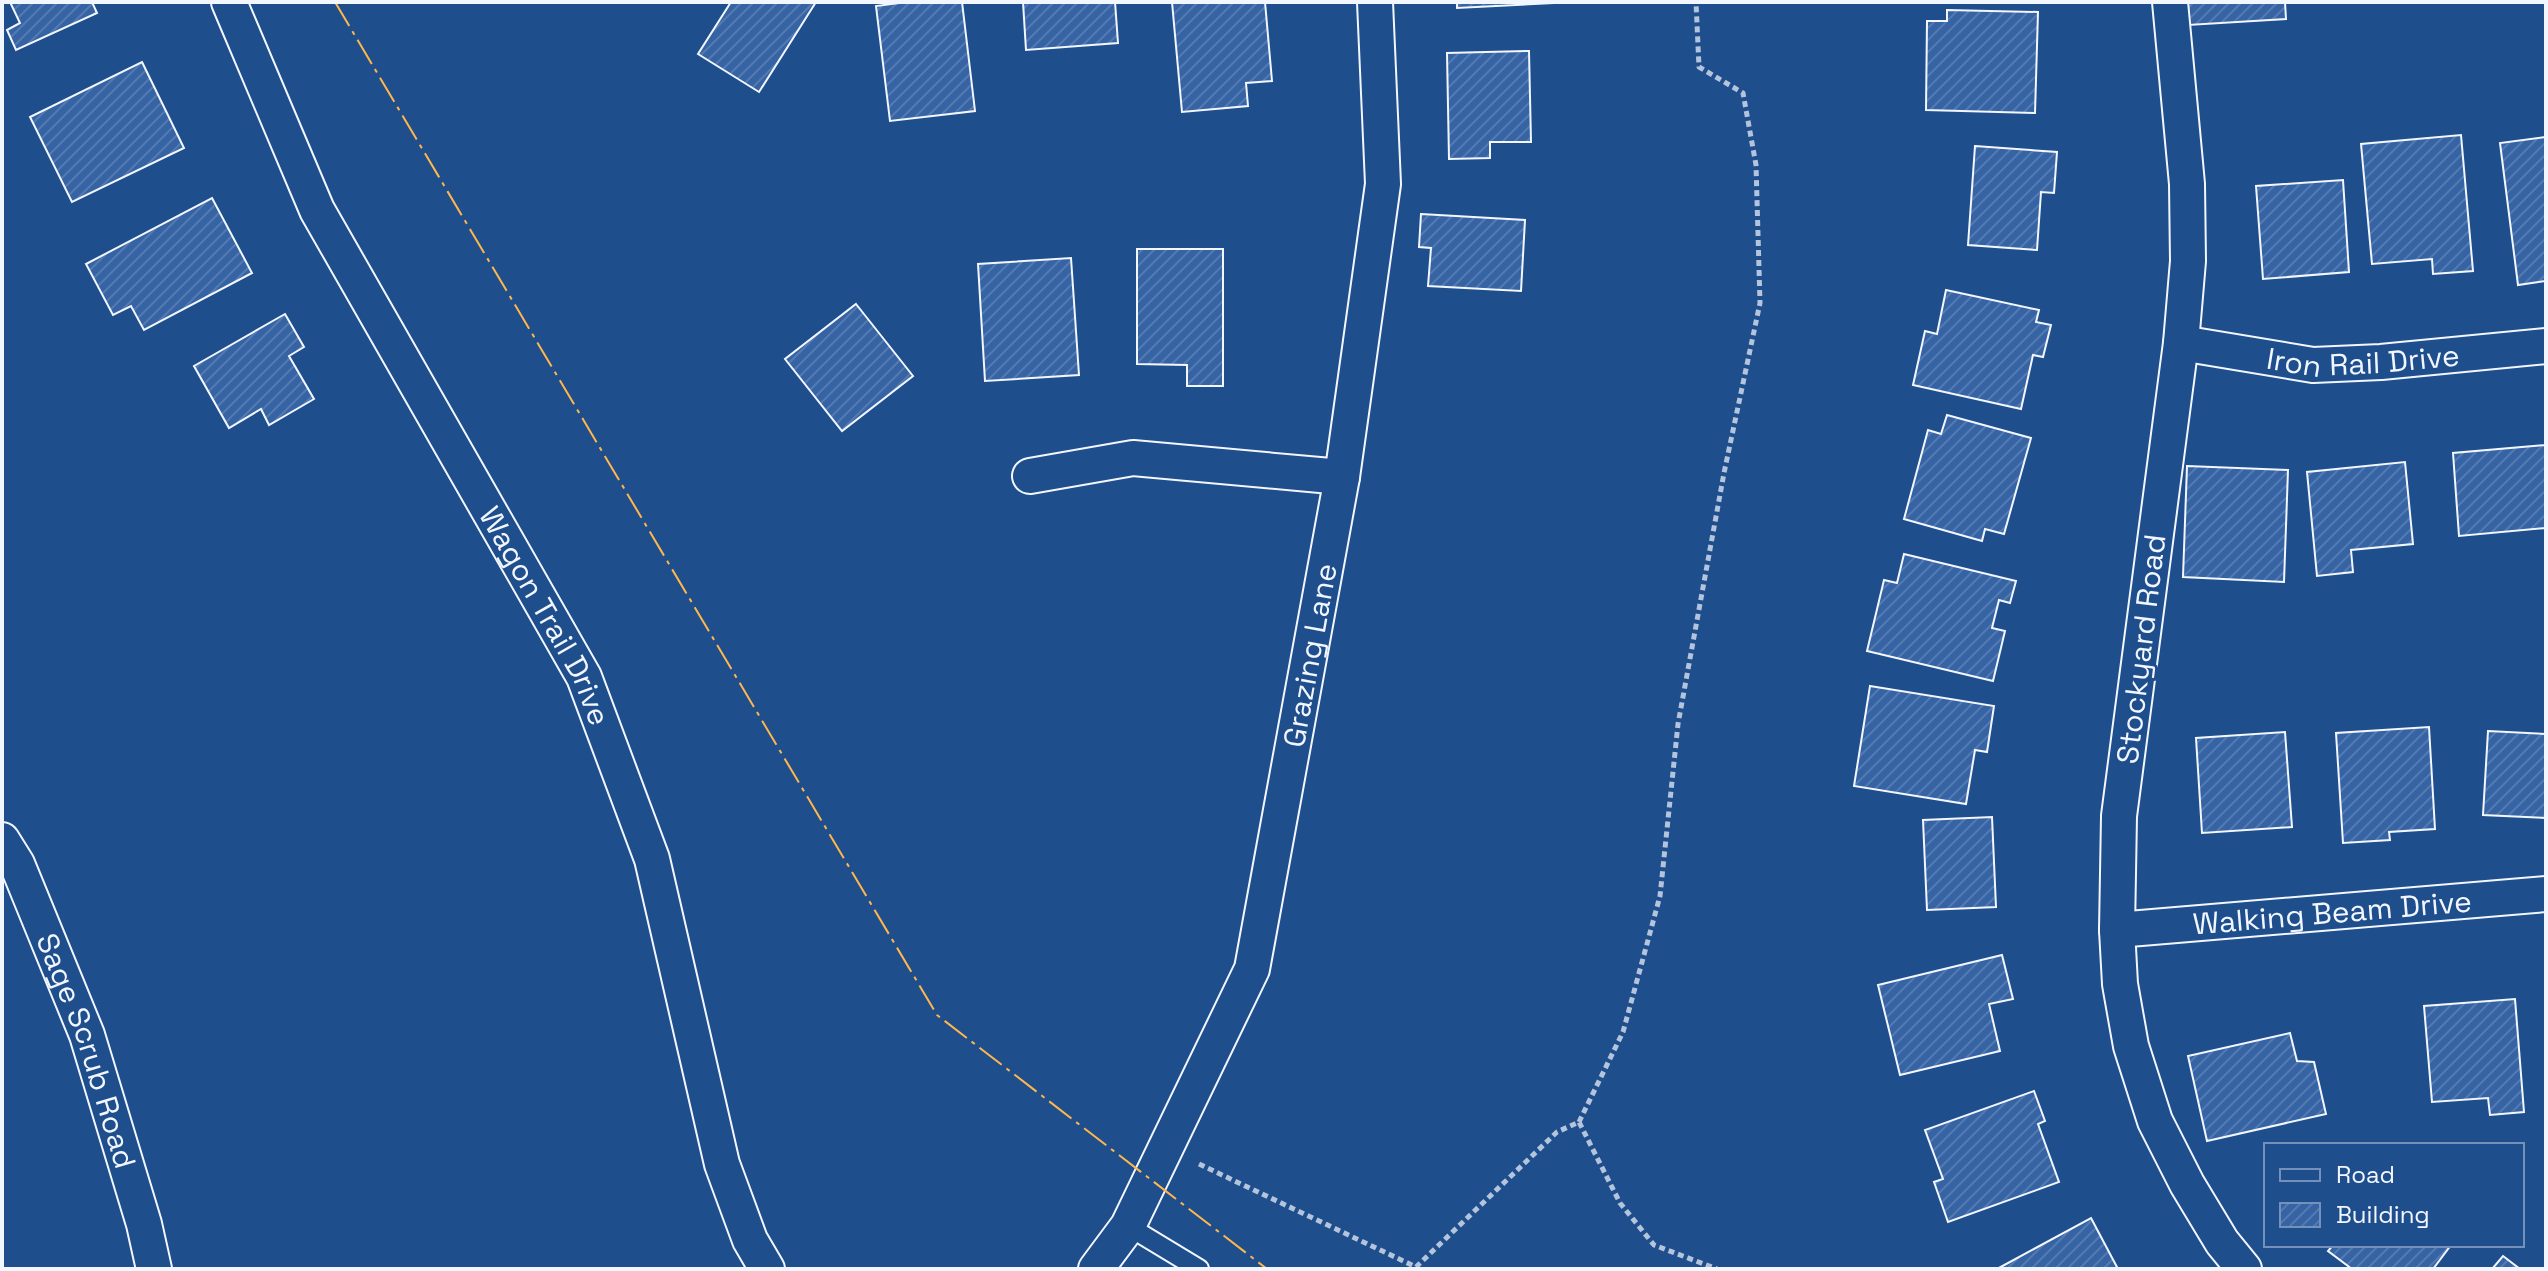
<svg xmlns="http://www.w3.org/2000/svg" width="2548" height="1271" font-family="'Space Grotesk',sans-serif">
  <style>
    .building { fill: url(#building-hatch); stroke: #f2f6ff; stroke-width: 2 }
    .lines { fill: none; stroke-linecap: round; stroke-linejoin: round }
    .service-casing { stroke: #f2f6ff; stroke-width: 22 }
    .minor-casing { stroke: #f2f6ff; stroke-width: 38 }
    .path { stroke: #b3c4dc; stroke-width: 5; stroke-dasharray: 6 4; stroke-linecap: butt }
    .service { stroke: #1f4e8c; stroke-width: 18 }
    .minor { stroke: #1f4e8c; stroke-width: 34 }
    .power { stroke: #ffb74d; stroke-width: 2; stroke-dasharray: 28 6 4 6; stroke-linecap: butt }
    .labels { text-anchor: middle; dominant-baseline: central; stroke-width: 6; stroke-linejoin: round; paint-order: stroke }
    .street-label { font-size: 30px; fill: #f2f6ff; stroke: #1f4e8c }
  </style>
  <defs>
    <pattern id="building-hatch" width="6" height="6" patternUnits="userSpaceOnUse" patternTransform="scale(2)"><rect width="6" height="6" fill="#3563a3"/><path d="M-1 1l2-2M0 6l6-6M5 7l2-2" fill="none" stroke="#537ab1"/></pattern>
  </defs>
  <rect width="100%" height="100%" fill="#1f4e8c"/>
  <g class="building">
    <polygon points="10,2 92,2 97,13 16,50 7,30 20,23"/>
    <polygon points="731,2 816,2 759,92 698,54"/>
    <polygon points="907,2 962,2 975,111 890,121 876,6"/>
    <polygon points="1023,2 1115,2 1118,43 1026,50"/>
    <polygon points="1172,2 1265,2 1272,81 1246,83 1248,106 1182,112"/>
    <polygon points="1457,2 1574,2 1457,8"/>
    <polygon points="2187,2 2285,2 2286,19 2188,25"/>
    <polygon points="1947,10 2038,12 2035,113 1926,110 1927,21 1947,21"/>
    <polygon points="1529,51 1531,142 1490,142 1490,158 1449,159 1447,53"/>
    <polygon points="142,62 184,148 72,202 30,117"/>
    <polygon points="2461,135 2473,271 2433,274 2432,259 2372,264 2361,144"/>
    <polygon points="2546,137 2546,281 2518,285 2500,143"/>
    <polygon points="1975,146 2057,152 2054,193 2041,192 2037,250 1968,245"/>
    <polygon points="2343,180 2349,272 2263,279 2256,186"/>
    <polygon points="212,198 252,273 144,330 131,306 113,315 86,264"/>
    <polygon points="1421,214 1525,220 1521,291 1428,286 1431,248 1419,247"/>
    <polygon points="1137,249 1223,249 1223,386 1187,386 1187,365 1137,364"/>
    <polygon points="1071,258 1079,375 985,381 978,264"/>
    <polygon points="1946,290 2039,310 2036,322 2051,325 2043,357 2033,355 2021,409 1913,385 1925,331 1937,334"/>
    <polygon points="856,304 913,376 842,431 785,359"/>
    <polygon points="285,314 304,347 289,356 314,399 269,425 261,409 229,428 194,366"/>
    <polygon points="1947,415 2031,438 2004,534 1985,529 1982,541 1904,519 1928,430 1941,434"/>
    <polygon points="2546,445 2546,528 2459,536 2453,453"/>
    <polygon points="2405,462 2413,544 2351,550 2353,572 2317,576 2307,472"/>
    <polygon points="2187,466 2288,470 2284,582 2183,577"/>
    <polygon points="1904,554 2016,581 2010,603 1999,600 1992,628 2005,631 1993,681 1867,651 1884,580 1897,583"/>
    <polygon points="1870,686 1994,706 1987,752 1975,750 1966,804 1854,786"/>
    <polygon points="2429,727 2435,829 2389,832 2390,840 2343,843 2336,733"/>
    <polygon points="2488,731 2546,734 2546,818 2483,815"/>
    <polygon points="2285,732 2292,827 2202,833 2196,738"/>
    <polygon points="1992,817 1996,907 1927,910 1923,820"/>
    <polygon points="2002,955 2013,999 1989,1004 2000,1051 1900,1075 1878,985"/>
    <polygon points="2515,999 2524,1112 2490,1115 2488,1098 2432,1102 2424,1006"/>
    <polygon points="2290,1033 2297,1061 2314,1062 2326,1114 2207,1141 2188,1056"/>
    <polygon points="2034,1091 2045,1121 2038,1124 2059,1182 1948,1222 1934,1182 1943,1179 1925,1130"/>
    <polygon points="2091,1218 2118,1269 1997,1269"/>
    <polygon points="2333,1245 2451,1245 2433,1269 2352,1269 2328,1251"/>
    <polygon points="2503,1256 2520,1269 2492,1269"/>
  </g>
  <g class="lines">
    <defs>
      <polyline id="service" points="1128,1226 1199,1269"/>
      <g id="minor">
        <path id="s1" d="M229,2L317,210L584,677L652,859L722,1164L750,1240L767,1269"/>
        <polyline points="2170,2 2187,184 2188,261 2181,343 2119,816 2117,930 2120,984 2131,1046 2155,1121 2187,1184 2222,1242 2244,1269"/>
        <path id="s2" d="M2181,343L2313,365L2381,362L2546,346"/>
        <polyline points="1030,476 1133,458 1342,477"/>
        <path id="s3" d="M2,840L17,864L87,1035L144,1224L154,1269"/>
        <path id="s4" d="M2117,930L2546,894"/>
        <path id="s5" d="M1096,1269L1128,1226L1252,969L1342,477L1383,184L1375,2"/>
      </g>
    </defs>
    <use href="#service" class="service-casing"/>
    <use href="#minor" class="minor-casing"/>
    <g class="path">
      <polyline points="1579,1122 1623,1032 1660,896 1678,724 1724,473 1760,303 1756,165 1743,93 1699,67 1696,2"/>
      <polyline points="1199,1164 1416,1267 1557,1132 1579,1122 1620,1203 1654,1245 1717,1269"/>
    </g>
    <use href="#service" class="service"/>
    <use href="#minor" class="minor"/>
    <polyline class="power" points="335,2 937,1015 1267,1269"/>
  </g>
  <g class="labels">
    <g class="street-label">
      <text stroke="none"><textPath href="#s2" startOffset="184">Iron Rail Drive</textPath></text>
      <text stroke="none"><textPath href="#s1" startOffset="692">Wagon Trail Drive</textPath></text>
      <text transform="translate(2141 649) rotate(-83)">Stockyard Road</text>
      <text stroke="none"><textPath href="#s5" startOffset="658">Grazing Lane</textPath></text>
      <text stroke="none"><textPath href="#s4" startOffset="216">Walking Beam Drive</textPath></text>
      <text stroke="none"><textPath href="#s3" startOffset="228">Sage Scrub Road</textPath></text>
    </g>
  </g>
  <rect width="2548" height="1271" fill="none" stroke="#f2f6ff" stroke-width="8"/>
  <rect x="2264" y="1143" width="260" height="104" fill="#1f4e8c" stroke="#7391ba" stroke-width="2"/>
  <rect x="2280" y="1169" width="40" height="12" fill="#1f4e8c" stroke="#7391ba" stroke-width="2"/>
  <text x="2336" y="1183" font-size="24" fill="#f2f6ff">Road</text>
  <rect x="2280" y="1203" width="40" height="24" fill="url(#building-hatch)" stroke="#7391ba" stroke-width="2"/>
  <text x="2336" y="1223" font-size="24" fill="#f2f6ff">Building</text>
</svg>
